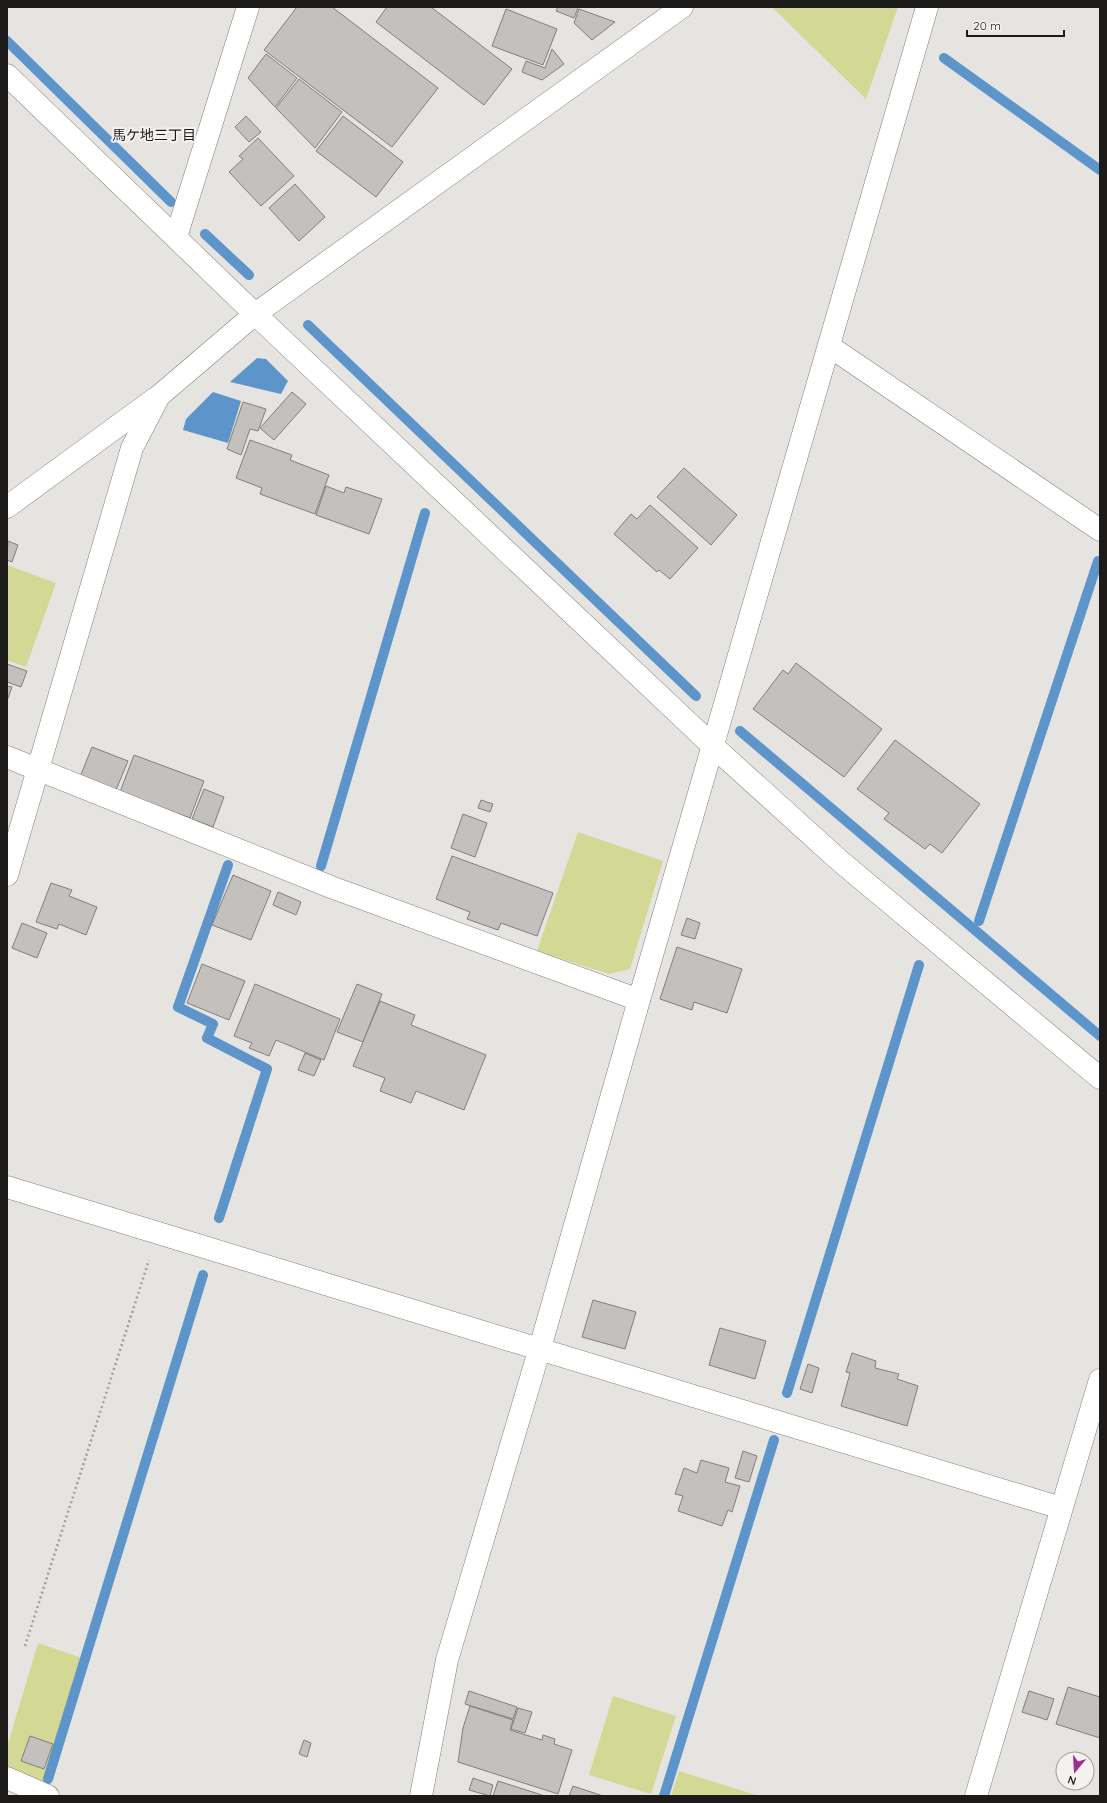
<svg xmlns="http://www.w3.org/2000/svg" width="1107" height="1803" font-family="Quicksand,'Noto Sans JP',sans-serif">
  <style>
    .green { fill: #d3d895 }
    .water { fill: #5d95cb }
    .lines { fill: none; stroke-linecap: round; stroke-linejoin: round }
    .stream { stroke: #5d95cb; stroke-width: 10 }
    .building { fill: #c3c0be; stroke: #817e7c }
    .minor-casing { stroke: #817f7c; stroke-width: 23 }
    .path { stroke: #9f9e9b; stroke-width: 2.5; stroke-dasharray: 2 3; stroke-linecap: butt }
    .minor { stroke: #fff; stroke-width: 22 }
    .labels { text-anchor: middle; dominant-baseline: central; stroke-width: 4; stroke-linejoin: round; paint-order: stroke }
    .neighbourhood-label { font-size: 14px; fill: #1c1b1a; stroke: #f4f1ef }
  </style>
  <rect width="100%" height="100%" fill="#e6e4e1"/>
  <g class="green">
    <polygon points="772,7 898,7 866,99"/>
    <polygon points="7,565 56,583 26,667 7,660"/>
    <polygon points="578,832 663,861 630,969 609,974 537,951"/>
    <polygon points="38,1643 88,1660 49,1786 7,1767 7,1747"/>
    <polygon points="613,1696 676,1716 651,1794 589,1775"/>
    <polygon points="679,1771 759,1796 671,1796"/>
  </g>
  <g class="water">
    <polygon points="257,358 266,359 288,381 281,394 230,382"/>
    <polygon points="213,392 241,401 228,443 183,430 186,419"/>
  </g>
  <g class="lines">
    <g class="stream">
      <polyline points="7,41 171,202"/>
      <polyline points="944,58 1100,170"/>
      <polyline points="205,234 249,275"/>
      <polyline points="308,325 696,696"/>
      <polyline points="740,731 1100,1036"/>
      <polyline points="321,866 425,513"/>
      <polyline points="979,921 1098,561"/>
      <polyline points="219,1218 267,1069 207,1038 213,1024 178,1007 228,865"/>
      <polyline points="787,1393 919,965"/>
      <polyline points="48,1779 203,1275"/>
      <polyline points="664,1796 774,1440"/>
    </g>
  </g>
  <g class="building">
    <polygon points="297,7 332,7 438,88 392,147 264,50"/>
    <polygon points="387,7 431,7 512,69 484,105 376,22"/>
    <polygon points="558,7 576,7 578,8 574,18 556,11"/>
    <polygon points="506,9 557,29 543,65 492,46"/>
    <polygon points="579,9 615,22 592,40 574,23"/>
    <polygon points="552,49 564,64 542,80 522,72 526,61 545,68"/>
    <polygon points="266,54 297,78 275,107 248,78"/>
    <polygon points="299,79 342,112 315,148 276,108"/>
    <polygon points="246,116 261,132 249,142 235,127"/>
    <polygon points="343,116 403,162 376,197 316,151"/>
    <polygon points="258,138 294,176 261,206 229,172 243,159 239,156"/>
    <polygon points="295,184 325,217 299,241 269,208"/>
    <polygon points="292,392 306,404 274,440 260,428"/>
    <polygon points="243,402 266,409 258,431 250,429 241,455 227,449"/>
    <polygon points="250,440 292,455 290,460 329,475 315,514 260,494 262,488 236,478"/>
    <polygon points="684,468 737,515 711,545 657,497"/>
    <polygon points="326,486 344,493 346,487 382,499 369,534 316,515"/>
    <polygon points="650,505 698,548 670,579 659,570 657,572 614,534 631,514 637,519"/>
    <polygon points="8,541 18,545 12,562 7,560"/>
    <polygon points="796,663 882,729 844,777 753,709 783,670 788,674"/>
    <polygon points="7,664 27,671 21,687 7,682"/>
    <polygon points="7,686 12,687 7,701"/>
    <polygon points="895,740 980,804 942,853 930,844 925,849 884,819 889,813 857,789"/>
    <polygon points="92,747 128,761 116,790 80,777"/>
    <polygon points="134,755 204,781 190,818 120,792"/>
    <polygon points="204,789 224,797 213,827 192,819"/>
    <polygon points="481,800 493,804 490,812 478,808"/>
    <polygon points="463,814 487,823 475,857 451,848"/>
    <polygon points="452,856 553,893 537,936 501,923 498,930 467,919 470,912 436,899"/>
    <polygon points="233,875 271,891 251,940 212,925"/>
    <polygon points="51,883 72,890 69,896 97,907 86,935 59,924 57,929 36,922"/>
    <polygon points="278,892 301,902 296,915 273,905"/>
    <polygon points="687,918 700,923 695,939 681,935"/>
    <polygon points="22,923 47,933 37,958 12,948"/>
    <polygon points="677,947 742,969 727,1013 694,1002 692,1010 660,999"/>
    <polygon points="202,964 245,981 229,1020 187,1003"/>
    <polygon points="255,984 340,1019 324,1060 276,1040 269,1056 249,1048 252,1043 234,1036"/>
    <polygon points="357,984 382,994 363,1042 337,1032"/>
    <polygon points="380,1001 415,1015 411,1025 486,1055 464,1110 416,1091 411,1103 380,1091 385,1078 353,1066"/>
    <polygon points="305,1053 321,1060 314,1076 298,1070"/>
    <polygon points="593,1300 636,1312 625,1349 582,1337"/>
    <polygon points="720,1328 766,1341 755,1379 709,1365"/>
    <polygon points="852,1353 876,1361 875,1368 899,1374 897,1379 918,1386 907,1426 841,1406 850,1373 846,1372"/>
    <polygon points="808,1364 819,1368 812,1393 800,1389"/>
    <polygon points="743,1451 757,1456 749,1482 735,1478"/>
    <polygon points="701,1460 729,1468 725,1482 740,1486 732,1512 728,1510 722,1526 678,1511 683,1496 675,1494 684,1468 697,1473"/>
    <polygon points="1068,1687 1100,1697 1100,1738 1056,1724"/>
    <polygon points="469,1691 517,1707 513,1719 465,1704"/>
    <polygon points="1029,1691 1054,1699 1047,1720 1022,1712"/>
    <polygon points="470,1706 513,1720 510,1730 542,1740 543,1735 555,1739 554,1744 572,1750 558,1794 458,1762 463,1728"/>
    <polygon points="518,1708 532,1712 525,1733 511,1729"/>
    <polygon points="30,1736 53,1744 44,1769 21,1761"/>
    <polygon points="304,1740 311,1743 307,1757 299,1754"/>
    <polygon points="473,1778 493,1785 490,1796 469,1790"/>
    <polygon points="498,1781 545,1796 493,1796"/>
    <polygon points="573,1786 603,1796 569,1796"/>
  </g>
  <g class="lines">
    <defs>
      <g id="minor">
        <polyline points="7,75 255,314 714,747 840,861 1100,1078"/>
        <polyline points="176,237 248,7"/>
        <polyline points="829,346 1100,530"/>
        <polyline points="7,507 156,398"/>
        <polyline points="7,757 331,887 639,1000"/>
        <polyline points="7,875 132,448 159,396 255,314 682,7"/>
        <polyline points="7,1187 1061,1508"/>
        <polyline points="7,1778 48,1796"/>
        <polyline points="421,1796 447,1660 540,1348 639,1000 927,7"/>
        <polyline points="976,1796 1100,1380"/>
      </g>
    </defs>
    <use href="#minor" class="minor-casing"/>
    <polyline class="path" points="25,1646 149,1260"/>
    <use href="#minor" class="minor"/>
  </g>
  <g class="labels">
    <g class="neighbourhood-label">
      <text x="154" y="135">馬ケ地三丁目</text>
    </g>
  </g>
  <rect width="1107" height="1803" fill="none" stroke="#1c1b1a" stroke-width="16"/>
  <g transform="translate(1075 1771) rotate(198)"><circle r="19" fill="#f4f1ef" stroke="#9e9b9a"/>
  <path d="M0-3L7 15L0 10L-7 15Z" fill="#9b2e8f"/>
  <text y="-6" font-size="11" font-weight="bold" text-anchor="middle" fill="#1c1b1a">N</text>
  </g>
  <path d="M967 30v6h97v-6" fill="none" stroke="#1c1b1a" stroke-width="2"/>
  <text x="973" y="30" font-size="12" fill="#1c1b1a" stroke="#f4f1ef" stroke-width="3" paint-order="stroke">20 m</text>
</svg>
